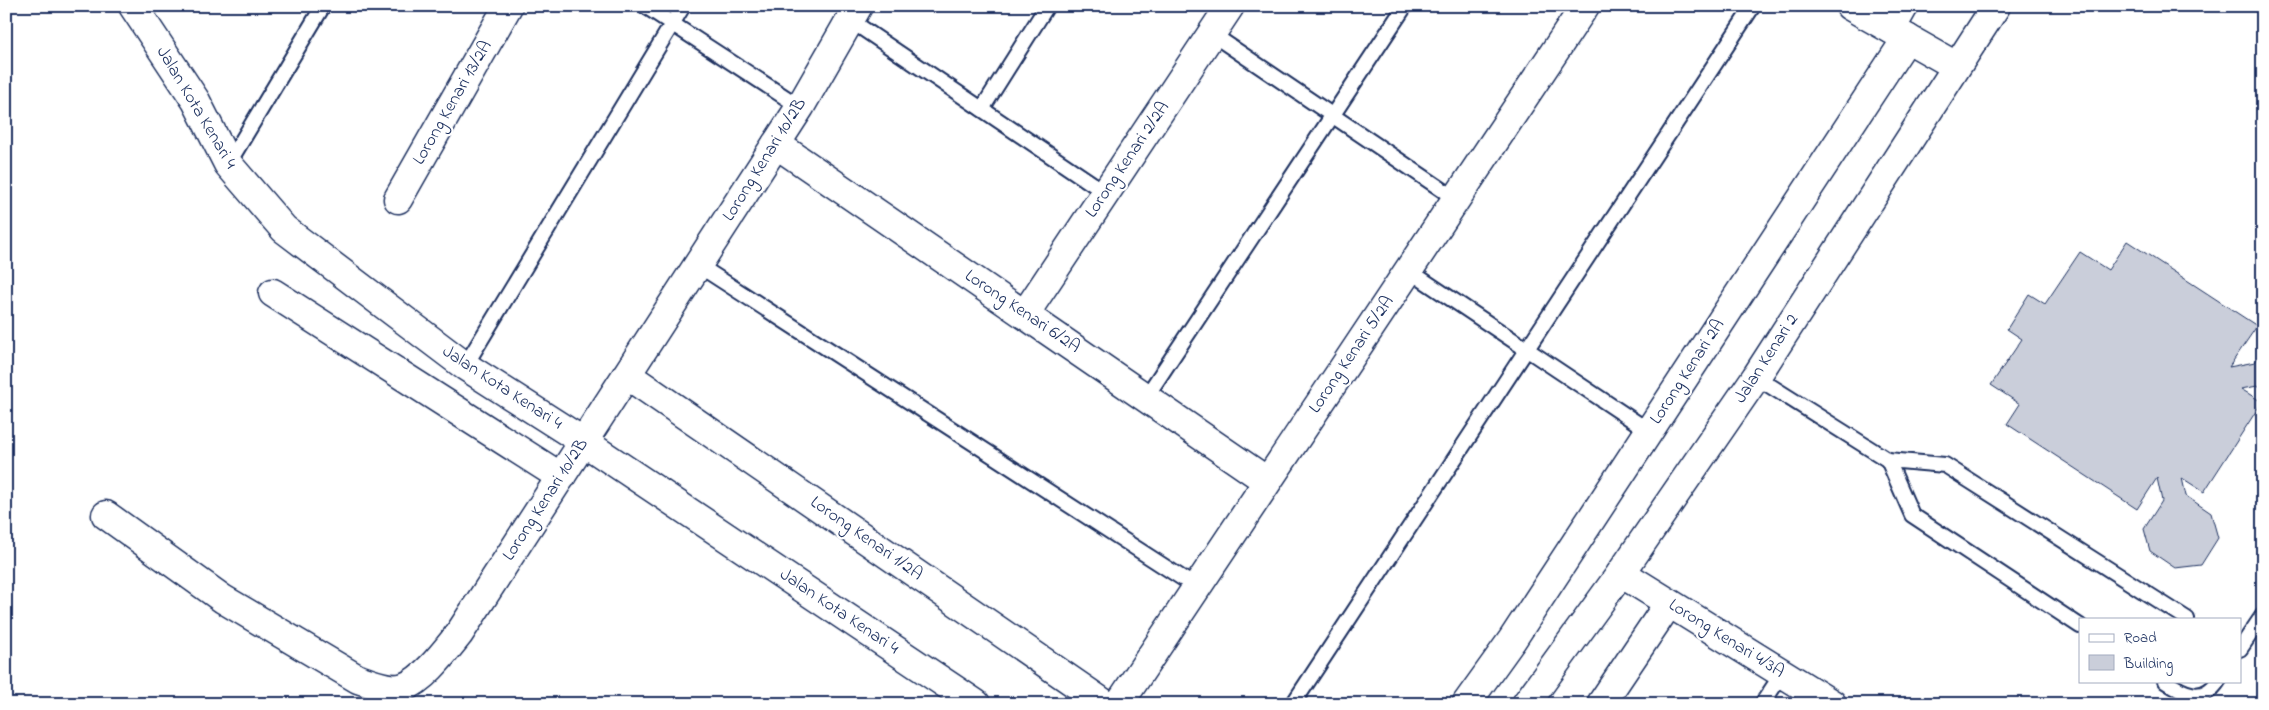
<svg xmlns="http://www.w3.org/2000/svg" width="2269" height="710" font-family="'Indie Flower',sans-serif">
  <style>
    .building { fill: #caceda; stroke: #1b2f5e }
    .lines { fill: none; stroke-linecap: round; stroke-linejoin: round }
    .lane-casing { stroke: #1b2f5e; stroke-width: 18 }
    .street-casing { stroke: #1b2f5e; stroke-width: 31 }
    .lane { stroke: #fff; stroke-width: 14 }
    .street { stroke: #fff; stroke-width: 28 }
    .labels { text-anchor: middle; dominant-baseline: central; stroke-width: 4.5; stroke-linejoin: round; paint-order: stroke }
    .street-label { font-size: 18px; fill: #1b2f5e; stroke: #fff }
  </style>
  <rect width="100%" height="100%" fill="#fff"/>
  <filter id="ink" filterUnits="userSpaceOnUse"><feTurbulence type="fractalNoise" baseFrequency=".02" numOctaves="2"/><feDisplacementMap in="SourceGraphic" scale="10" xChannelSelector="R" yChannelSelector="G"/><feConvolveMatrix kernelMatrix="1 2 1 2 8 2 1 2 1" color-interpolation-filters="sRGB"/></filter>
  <g filter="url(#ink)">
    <polygon class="building" points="2127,241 2257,326 2229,367 2255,362 2263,350 2263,385 2241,389 2262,402 2204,492 2182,478 2186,496 2211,513 2218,538 2201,565 2175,568 2150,551 2144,529 2162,501 2157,478 2137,509 2007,424 2020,404 1991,385 2022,339 2007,329 2029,294 2045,304 2080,252 2108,270"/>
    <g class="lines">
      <defs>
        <g id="lane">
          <polyline points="645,6 800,107"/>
          <polyline points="850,20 1106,193"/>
          <polyline points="1212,34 1456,199"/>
          <polyline points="982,109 1047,6"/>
          <polyline points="228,164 323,6"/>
          <polyline points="698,265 1196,587"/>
          <polyline points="1408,270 1649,431"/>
          <polyline points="465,366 683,6"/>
          <polyline points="1756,377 1888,460 1945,465 2187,619"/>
          <polyline points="1146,397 1405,6"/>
          <polyline points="1888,460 1912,515 2080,626"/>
          <polyline points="2240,649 2263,615"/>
          <path d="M2165,681C2184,694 2203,704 2218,681"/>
          <polyline points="1293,704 1753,6"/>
          <polyline points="1762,704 1782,674"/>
        </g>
        <g id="street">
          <polyline points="133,6 196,101 228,164 284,229 465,366 584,442 976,704"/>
          <polyline points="1850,6 1956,66"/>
          <polyline points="1891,29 1904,6"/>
          <polyline points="776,144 1267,481"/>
          <polyline points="398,199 508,6"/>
          <polyline points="273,293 561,477"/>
          <polyline points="1025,314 1230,6"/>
          <polyline points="627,375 1105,704"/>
          <path d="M106,515L223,599L358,679C372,683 389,692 404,687C424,680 446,650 459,634L800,107L858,6"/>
          <polyline points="1621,573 1832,704"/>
          <polyline points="1119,704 1585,6"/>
          <polyline points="1466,704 1512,640 1907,38"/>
          <polyline points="1526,704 1621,573 1756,377 1996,6"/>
          <polyline points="1601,704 1669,603"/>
        </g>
      </defs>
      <use href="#lane" class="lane-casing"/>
      <use href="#street" class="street-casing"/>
      <use href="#lane" class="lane"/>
      <use href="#street" class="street"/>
    </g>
  </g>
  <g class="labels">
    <g class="street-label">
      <text transform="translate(453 103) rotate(-60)">Lorong Kenari 13/2A</text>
      <text transform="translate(196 108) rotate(59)">Jalan Kota Kenari 4</text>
      <text transform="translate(765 160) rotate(-58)">Lorong Kenari 10/2B</text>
      <text transform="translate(1128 160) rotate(-56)">Lorong Kenari 2/2A</text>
      <text transform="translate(1022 312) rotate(34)">Lorong Kenari 6/2A</text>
      <text transform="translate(1352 355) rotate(-56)">Lorong Kenari 5/2A</text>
      <text transform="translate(1767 359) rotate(-57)">Jalan Kenari 2</text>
      <text transform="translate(1688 372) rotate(-57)">Lorong Kenari 2A</text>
      <text transform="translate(502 388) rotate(33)">Jalan Kota Kenari 4</text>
      <text transform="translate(546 500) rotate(-57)">Lorong Kenari 10/2B</text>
      <text transform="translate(866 539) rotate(35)">Lorong Kenari 1/2A</text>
      <text transform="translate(839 612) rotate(34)">Jalan Kota Kenari 4</text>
      <text transform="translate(1726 639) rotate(32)">Lorong Kenari 4/3A</text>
    </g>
  </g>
  <rect width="2269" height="710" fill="none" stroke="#fff" stroke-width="25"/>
  <rect x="12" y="12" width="2244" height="685" fill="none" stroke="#1b2f5e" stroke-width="2" filter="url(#ink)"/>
  <rect x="2079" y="618" width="162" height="65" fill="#ffffff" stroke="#a4acbf"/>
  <rect x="2089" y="634" width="25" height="8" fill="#ffffff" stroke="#a4acbf"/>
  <text x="2124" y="642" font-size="15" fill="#1b2f5e">Road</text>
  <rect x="2089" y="655" width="25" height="15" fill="#caceda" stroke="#a4acbf"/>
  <text x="2124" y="668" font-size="15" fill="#1b2f5e">Building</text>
</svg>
